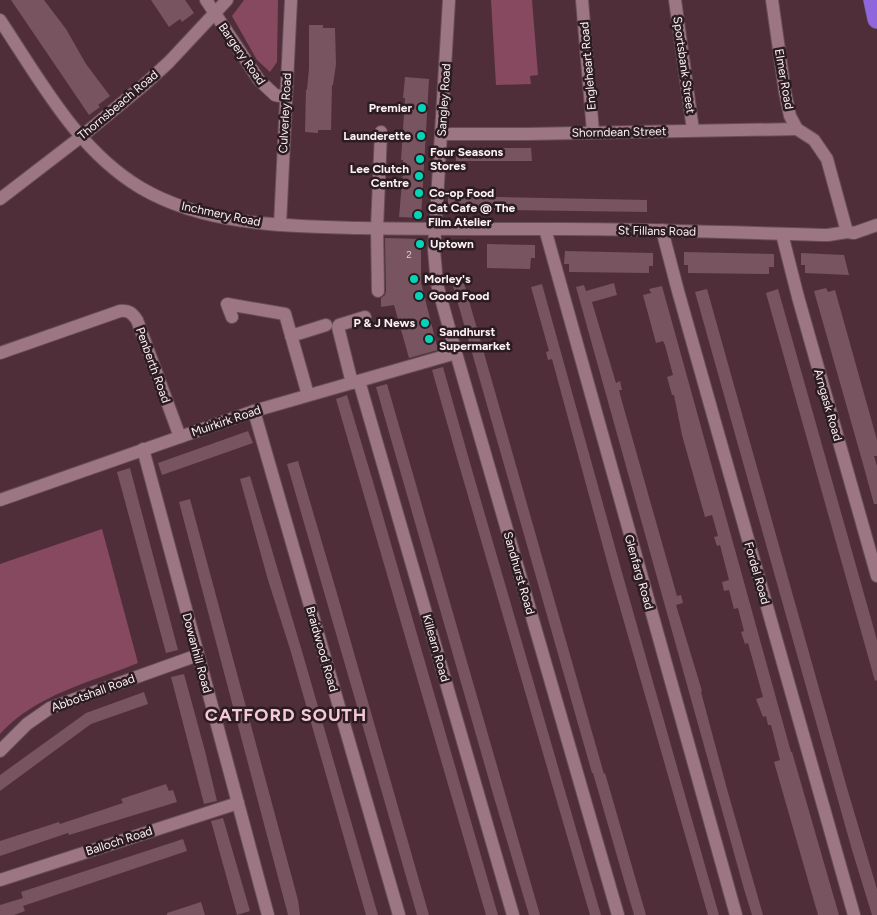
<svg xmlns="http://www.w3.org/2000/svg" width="877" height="915" font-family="Figtree,sans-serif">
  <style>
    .green { fill: #874960 }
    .building { fill: #785360 }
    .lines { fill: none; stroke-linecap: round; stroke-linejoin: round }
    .minor-casing { stroke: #684e58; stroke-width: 14 }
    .highway-casing { stroke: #684e58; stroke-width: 20 }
    .minor { stroke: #9d7683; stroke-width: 12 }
    .highway { stroke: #8f66dc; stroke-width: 19 }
    .poi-dot { fill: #04d5b6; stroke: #2b1c21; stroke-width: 2 }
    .labels { text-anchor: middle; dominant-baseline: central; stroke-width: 5; stroke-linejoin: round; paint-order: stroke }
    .number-label { font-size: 10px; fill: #dcc9cf }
    .street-label { font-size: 12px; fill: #fdf0f4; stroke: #2b1c21 }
    .poi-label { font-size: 12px; font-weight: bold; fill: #fdf0f4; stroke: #2b1c21; text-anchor: start }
    .district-label { font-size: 18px; font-weight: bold; letter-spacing: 1px; fill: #f5c9d7; stroke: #2b1c21 }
  </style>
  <rect width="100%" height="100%" fill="#4f2e3a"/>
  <g class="green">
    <polygon points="244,0 278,0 277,62 270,72 257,60 232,16"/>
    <polygon points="491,0 532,0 538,75 530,76 531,84 496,85"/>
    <path d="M102,529L138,663C91,682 35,695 0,734V564Z"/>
  </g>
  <g class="building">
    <polygon points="11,0 44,0 66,29 86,64 110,96 98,105 100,107 89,115"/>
    <polygon points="151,0 185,0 194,13 182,22 180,19 169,27"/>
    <polygon points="309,25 323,25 323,28 335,28 336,64 333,85 332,85 331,130 318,130 318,133 305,132 306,90 307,90 309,68"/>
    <polygon points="405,77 429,79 421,218 399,217 403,171 403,160 401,160 405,98 403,98"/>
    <polygon points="456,148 531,148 532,161 456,161"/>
    <polygon points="448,196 647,200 647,212 448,209"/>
    <polygon points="385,238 421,239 421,283 438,350 409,358 394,305 381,307 381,298 385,295 386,291"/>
    <polygon points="487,244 535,245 535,258 531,258 530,269 487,268"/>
    <polygon points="565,251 653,253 653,266 649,266 649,273 569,272 569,264 564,264"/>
    <polygon points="684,252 774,254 774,267 769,267 769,274 688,273 688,265 684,265"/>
    <polygon points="801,253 844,255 849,275 805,273 805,265 801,265"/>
    <polygon points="464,283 604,774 605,773 646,915 634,915 593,773 592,773 453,286"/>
    <polygon points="614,283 617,295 592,302 616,383 620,381 622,390 619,390 621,398 677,596 681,595 683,603 676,605 702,691 701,692 727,789 763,915 752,915 744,889 576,287 584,285 586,291"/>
    <polygon points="542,284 623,576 719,915 708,915 612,580 552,359 548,360 546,352 549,351 531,287"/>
    <polygon points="662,286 791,752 792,752 839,915 818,915 774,762 780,760 771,725 768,725 766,716 763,717 756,699 763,697 748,643 745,644 741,632 744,631 738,608 734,609 729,590 724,591 722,582 729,580 720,545 717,546 714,537 718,536 712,515 705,517 682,435 674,395 672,395 667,377 673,375 665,345 663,341 656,343 643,295 651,293 649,289"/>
    <polygon points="826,288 828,292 835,290 877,440 877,456 874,456 877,466 877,504 874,504 863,464 814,291"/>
    <polygon points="707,289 847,788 877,889 877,915 872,915 852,850 695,292"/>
    <polygon points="778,289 877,640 877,680 875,681 766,293"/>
    <polygon points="443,367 470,463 601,915 590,915 457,458 432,370"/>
    <polygon points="387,384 436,554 540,915 529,915 493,794 376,387"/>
    <polygon points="347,395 374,485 498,915 486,915 336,399"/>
    <polygon points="248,431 253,443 162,475 158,463"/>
    <polygon points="298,461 336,590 429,915 417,915 387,810 287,464"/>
    <polygon points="130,468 178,650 166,653 117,472"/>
    <polygon points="250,476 304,658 378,915 366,915 290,649 268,580 240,479"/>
    <polygon points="190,499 298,900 300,915 288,915 179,502"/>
    <polygon points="184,674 205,751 217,801 204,804 171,677"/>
    <polygon points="144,692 148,704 91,724 0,791 0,775 86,713"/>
    <polygon points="166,784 169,791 173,790 177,802 69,835 68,833 0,856 0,841 59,822 60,824 123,803 121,799"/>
    <polygon points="223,818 250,911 237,915 211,821"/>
    <polygon points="183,839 187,851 23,906 25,911 14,915 0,915 0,905 23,898 21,892"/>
    <polygon points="201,902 205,915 167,915 167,913"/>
  </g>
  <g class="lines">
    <defs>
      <g id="minor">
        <polyline points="206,0 259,80 275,95 286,97"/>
        <polyline points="449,0 434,250 437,284 456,353 618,915"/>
        <polyline points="582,0 593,132"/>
        <polyline points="675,0 693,130"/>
        <polyline points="772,0 785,92 790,116 797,129 814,140 827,159 847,232"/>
        <path d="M0,20C40,80 77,150 141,188C206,226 286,226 359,228C420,229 482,229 543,229C638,228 733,233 828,235L847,232L854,233L877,225"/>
        <polyline points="442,134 527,134 797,129"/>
        <polyline points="0,199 82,136 145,84 169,62 227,0"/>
        <polyline points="280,225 291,0"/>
        <polyline points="545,229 736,915"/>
        <polyline points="662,230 678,291 854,915"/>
        <polyline points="782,234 798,297 877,576"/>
        <polyline points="378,291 377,228 381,132"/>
        <polyline points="232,317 227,304 285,314 308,395"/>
        <polyline points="291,336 326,325"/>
        <path d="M0,353L120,311C129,310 132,313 137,320L180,437"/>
        <polyline points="359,381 513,915"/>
        <polyline points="352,383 338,327 339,325 365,317"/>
        <polyline points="254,411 399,915"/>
        <polyline points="143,449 268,915"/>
        <polyline points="0,500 254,411 456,353"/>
        <polyline points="0,751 27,724 50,708 198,655"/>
        <polyline points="0,880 238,803"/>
      </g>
      <polyline id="highway" points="873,0 877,19"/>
    </defs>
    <use href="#minor" class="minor-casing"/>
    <use href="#highway" class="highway-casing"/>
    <use href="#minor" class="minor"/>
    <use href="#highway" class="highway"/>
  </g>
  <g class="poi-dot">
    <circle cx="422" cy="108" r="5"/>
    <circle cx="421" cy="136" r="5"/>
    <circle cx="420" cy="159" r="5"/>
    <circle cx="419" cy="176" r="5"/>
    <circle cx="419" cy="193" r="5"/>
    <circle cx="418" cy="215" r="5"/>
    <circle cx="420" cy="244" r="5"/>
    <circle cx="414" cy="279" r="5"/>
    <circle cx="419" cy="296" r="5"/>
    <circle cx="425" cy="323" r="5"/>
    <circle cx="429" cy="339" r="5"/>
  </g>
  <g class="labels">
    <g class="number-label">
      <text x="409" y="254">2</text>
    </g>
    <g class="street-label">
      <text transform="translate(242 54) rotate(55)">Bargery Road</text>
      <text transform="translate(684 65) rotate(82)">Sportsbank Street</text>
      <text transform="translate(588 66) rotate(-95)">Engleheart Road</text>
      <text transform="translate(784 79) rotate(80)">Elmer Road</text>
      <text transform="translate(444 100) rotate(-86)">Sangley Road</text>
      <text transform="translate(118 105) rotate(-40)">Thornsbeach Road</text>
      <text transform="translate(285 113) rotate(-87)">Culverley Road</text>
      <text transform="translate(619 132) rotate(-1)">Shorndean Street</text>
      <text transform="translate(221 214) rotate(12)">Inchmery Road</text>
      <text transform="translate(657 231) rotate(1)">St Fillans Road</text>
      <text transform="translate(153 365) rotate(70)">Penberth Road</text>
      <text transform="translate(828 405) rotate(74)">Arngask Road</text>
      <text transform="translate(226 421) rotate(-19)">Muirkirk Road</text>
      <text transform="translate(639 572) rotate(74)">Glenfarg Road</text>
      <text transform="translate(519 573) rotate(74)">Sandhurst Road</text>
      <text transform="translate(757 573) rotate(74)">Fordel Road</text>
      <text transform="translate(436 648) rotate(74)">Killearn Road</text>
      <text transform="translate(322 649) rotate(74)">Braidwood Road</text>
      <text transform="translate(197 653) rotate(75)">Dowanhill Road</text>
      <text transform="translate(93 693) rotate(-20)">Abbotshall Road</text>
      <text transform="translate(119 841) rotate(-18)">Balloch Road</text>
    </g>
    <g class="poi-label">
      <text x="412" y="108" text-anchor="end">Premier</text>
      <text x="411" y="136" text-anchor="end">Launderette</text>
      <text x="430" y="152">Four Seasons<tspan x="430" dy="14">Stores</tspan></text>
      <text x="409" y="169" text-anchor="end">Lee Clutch<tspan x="409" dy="14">Centre</tspan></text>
      <text x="429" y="193">Co-op Food</text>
      <text x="428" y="208">Cat Cafe @ The<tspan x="428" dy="14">Film Atelier</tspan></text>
      <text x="430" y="244">Uptown</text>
      <text x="424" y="279">Morley's</text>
      <text x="429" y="296">Good Food</text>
      <text x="415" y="323" text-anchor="end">P &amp; J News</text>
      <text x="439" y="332">Sandhurst<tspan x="439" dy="14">Supermarket</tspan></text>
    </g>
    <g class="district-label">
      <text x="286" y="715">CATFORD SOUTH</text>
    </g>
  </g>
</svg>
